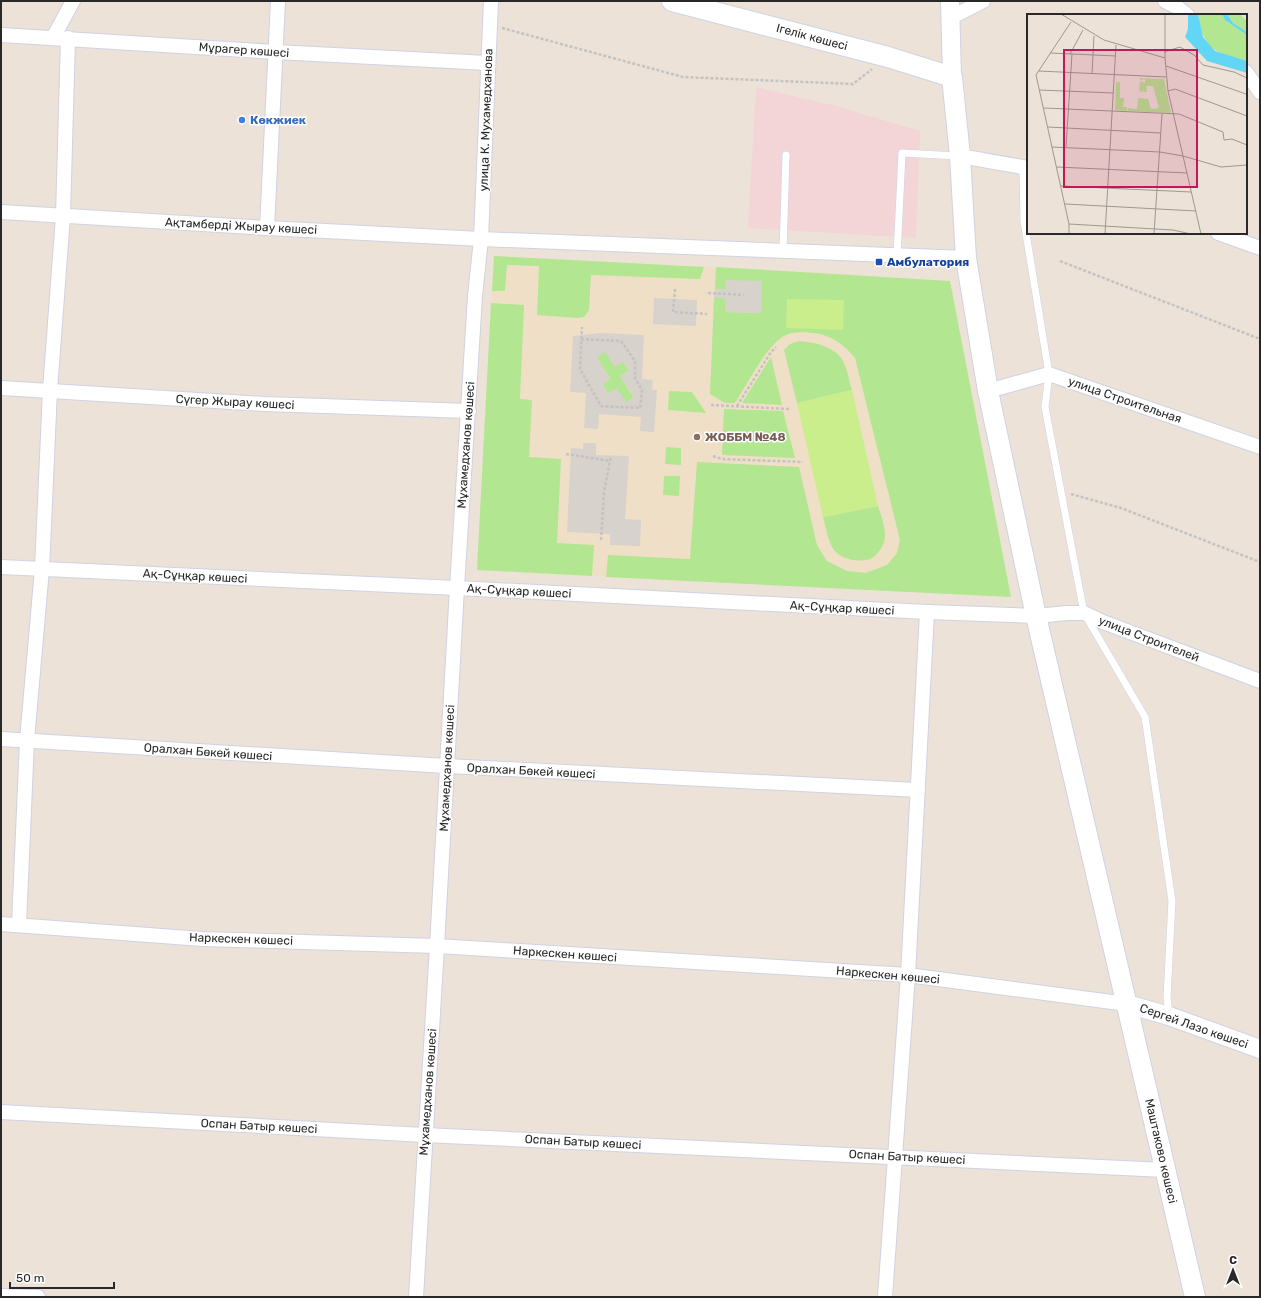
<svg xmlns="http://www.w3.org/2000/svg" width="1261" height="1298" font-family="Rubik,sans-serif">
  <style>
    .education { fill: #efdfc6 }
    .medical { fill: #f3d5d8 }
    .green { fill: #b3e691 }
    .pitch { fill: #caee8c }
    .plaza { fill: #d7d2cb; fill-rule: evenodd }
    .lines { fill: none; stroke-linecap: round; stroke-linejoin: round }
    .service-casing { stroke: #ced3e2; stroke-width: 8 }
    .minor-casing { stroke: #ced3e2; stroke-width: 16 }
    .tertiary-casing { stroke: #ced3e2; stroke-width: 20 }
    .secondary-casing { stroke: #ced3e2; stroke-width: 22 }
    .path { stroke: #c3c3c3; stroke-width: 2.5; stroke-dasharray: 3 2; stroke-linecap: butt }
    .service { stroke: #fff; stroke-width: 7 }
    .minor { stroke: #fff; stroke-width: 14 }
    .tertiary { stroke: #fff; stroke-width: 18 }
    .secondary { stroke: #fff; stroke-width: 20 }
    .shop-dot { fill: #3f7fe0; stroke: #fff; stroke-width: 1.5 }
    .transit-dot { fill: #1a4fb4; stroke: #fff; stroke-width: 1.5 }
    .education-dot { fill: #8d6e63; stroke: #fff; stroke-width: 1.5 }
    .labels { text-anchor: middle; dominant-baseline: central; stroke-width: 3; stroke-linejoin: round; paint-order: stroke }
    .street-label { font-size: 12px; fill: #282828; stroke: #fff }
    .shop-label { font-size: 12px; font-weight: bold; fill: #366cbe; stroke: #fff; text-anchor: start }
    .transit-label { font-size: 12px; font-weight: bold; fill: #164399; stroke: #fff; text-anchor: start }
    .education-label { font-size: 12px; font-weight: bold; fill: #785e54; stroke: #fff; text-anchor: start }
    .inset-road { fill: none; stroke: #9e9892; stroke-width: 1 }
    .view { fill: #c2185b; fill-opacity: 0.15; stroke: #c2185b; stroke-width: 2 }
    .inset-edge { fill: none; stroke: #282828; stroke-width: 2 }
  </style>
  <rect width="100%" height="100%" fill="#ece2d8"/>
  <polygon class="education" points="494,256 868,275 952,594 477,570"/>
  <polygon class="medical" points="756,87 836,106 920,131 916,238 748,228"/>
  <g class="green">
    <polygon points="494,256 704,267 700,279 591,275 589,310 584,317 578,318 537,315 539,266 507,265 505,291 492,291"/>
    <path d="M716,267L950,281L1011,597L606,577L608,555L690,559L697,462L799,467L817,545L827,561L847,571L866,573L887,565L897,553L900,540L855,358C843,344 833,336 814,333C805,332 792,331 784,336C766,346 747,385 735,403H725L710,394L714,298H725V312L761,313L726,280L725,290L715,289Z"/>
    <polygon points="491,303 524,305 520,399 532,400 529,457 561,459 557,543 594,545 592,576 477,570"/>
    <path d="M799,341C816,343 836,346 844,363C848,371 849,382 852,390L797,403L784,350L790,344Z"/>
    <polygon points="605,351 623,362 629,371 620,376 634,398 626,403 608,393 602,384 610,378 596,357"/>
    <polygon points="771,357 782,405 742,403"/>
    <polygon points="669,391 692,392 706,413 668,410"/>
    <polygon points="724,409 783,411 795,458 722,455"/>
    <polygon points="666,447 681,448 681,465 665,464"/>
    <polygon points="664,476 680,476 679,496 663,495"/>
    <path d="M878,506C882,518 888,533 883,545C880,550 876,557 870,559C857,563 839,559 832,547C827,537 826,527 823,517Z"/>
  </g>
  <g class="pitch">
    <polygon points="787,299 844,300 843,330 786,328"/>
    <polygon points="852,390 878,506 823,517 797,403"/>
  </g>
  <g class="plaza">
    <polygon points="726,280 762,281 761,313 725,312 725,298 714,298 715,289 725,289"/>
    <polygon points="654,298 697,300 696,326 653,324"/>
    <path d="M601,333L644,335L642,379L653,380L652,390H657L654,432L640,431L641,417L599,414L598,429L584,428L586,393L570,392L573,336ZM605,352L615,367L623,362L629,371L620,376L634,397L626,402L617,388L608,393L603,384L610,379L597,357Z"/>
    <polygon points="583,443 596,443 596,455 629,456 625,519 641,520 640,546 610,545 610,534 567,532 571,448 583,449"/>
  </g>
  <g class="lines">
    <defs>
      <g id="service">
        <polyline points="1023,166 1024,221 1049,374 1045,407 1084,613 1145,717 1172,901 1167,997 1169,1015"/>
        <polyline points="783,252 786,155"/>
        <polyline points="897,256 902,153 958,156"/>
      </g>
      <g id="minor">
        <polyline points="1165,1 1177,7 1187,15"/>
        <polyline points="950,18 983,1"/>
        <polyline points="1,35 276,52 488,63"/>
        <polyline points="53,38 73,1"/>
        <polyline points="1246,72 1260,92"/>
        <polyline points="960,156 1028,168"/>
        <polyline points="1,212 267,228 481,239 966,258"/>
        <polyline points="267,228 278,1"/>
        <polyline points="1218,233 1260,248"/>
        <polyline points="1,388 265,404 469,411"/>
        <polyline points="988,391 1049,374 1260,447"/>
        <polyline points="1,567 457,588 927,612 1036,616 1067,613 1084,613 1103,622 1260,681"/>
        <polyline points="1,739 447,766 918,790"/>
        <polyline points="1,924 202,939 437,946 908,975 1127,1004"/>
        <polyline points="19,925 27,740 42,569 50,390 63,216 68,38"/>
        <polyline points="1,1112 425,1135 1165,1170"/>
        <polyline points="1,1296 38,1297"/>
        <polyline points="416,1297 437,946 457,588 475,296 481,239 491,1"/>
        <polyline points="885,1297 908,975 927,612"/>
      </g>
      <g id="tertiary">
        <polyline points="950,1 952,77"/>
        <polyline points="1127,1004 1169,1016 1260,1049"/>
      </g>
      <polyline id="secondary" points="672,1 888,57 952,77 960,156 966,258 988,391 1036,616 1195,1297"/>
    </defs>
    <use href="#service" class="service-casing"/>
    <use href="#minor" class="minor-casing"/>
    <use href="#tertiary" class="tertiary-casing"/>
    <use href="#secondary" class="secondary-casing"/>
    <g class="path">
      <polyline points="502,28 683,77 853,84 872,69"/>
      <polyline points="1060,261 1260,339"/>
      <polyline points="675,289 673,312 707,314"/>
      <polyline points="708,293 744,295"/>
      <polyline points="581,339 621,341 635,361 635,378 642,390 640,408 601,406 580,369 582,327"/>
      <polyline points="711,405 791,409"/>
      <polyline points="737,406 771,352 776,347"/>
      <polyline points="566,454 610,461"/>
      <polyline points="713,456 722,459 803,462"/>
      <polyline points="1071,494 1121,508 1260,562"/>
      <polyline points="601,540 604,492 611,456"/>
    </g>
    <use href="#service" class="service"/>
    <use href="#minor" class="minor"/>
    <use href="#tertiary" class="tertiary"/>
    <use href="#secondary" class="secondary"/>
  </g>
  <circle class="shop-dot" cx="242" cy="120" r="4"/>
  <rect class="transit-dot" x="875" y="258" width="8" height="8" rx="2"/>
  <circle class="education-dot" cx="697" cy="437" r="4"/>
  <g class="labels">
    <g class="street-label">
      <text transform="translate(812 37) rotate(15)">Ігелік көшесі</text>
      <text transform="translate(244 50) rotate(4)">Мұрагер көшесі</text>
      <text transform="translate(486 120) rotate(-88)">улица К. Мухамедханова</text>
      <text transform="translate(241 226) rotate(3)">Ақтамберді Жырау көшесі</text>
      <text transform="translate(1125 400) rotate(19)">улица Строительная</text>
      <text transform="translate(235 402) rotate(3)">Сүгер Жырау көшесі</text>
      <text transform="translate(466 445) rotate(-86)">Мұхамедханов көшесі</text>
      <text transform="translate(195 576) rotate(3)">Ақ-Сұңқар көшесі</text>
      <text transform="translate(519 591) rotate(3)">Ақ-Сұңқар көшесі</text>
      <text transform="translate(842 608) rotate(3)">Ақ-Сұңқар көшесі</text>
      <text transform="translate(1149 639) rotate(21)">улица Строителей</text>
      <text transform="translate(208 752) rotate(4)">Оралхан Бөкей көшесі</text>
      <text transform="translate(447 768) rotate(-87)">Мұхамедханов көшесі</text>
      <text transform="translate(531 771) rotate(3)">Оралхан Бөкей көшесі</text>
      <text transform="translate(241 939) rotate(2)">Наркескен көшесі</text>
      <text transform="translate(565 954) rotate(4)">Наркескен көшесі</text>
      <text transform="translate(888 975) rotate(5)">Наркескен көшесі</text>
      <text transform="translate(1194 1026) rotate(19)">Сергей Лазо көшесі</text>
      <text transform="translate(428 1092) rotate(-86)">Мұхамедханов көшесі</text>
      <text transform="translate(259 1126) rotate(3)">Оспан Батыр көшесі</text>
      <text transform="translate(583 1142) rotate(3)">Оспан Батыр көшесі</text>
      <text transform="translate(1161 1151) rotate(77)">Маштаково көшесі</text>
      <text transform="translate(907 1157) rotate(3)">Оспан Батыр көшесі</text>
    </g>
    <g class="shop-label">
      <text x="250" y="120">Көкжиек</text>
    </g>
    <g class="transit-label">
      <text x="887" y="262">Амбулатория</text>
    </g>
    <g class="education-label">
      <text x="705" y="437">ЖОББМ №48</text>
    </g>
  </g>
  <g transform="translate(1027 14)">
    <rect width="220" height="220" fill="#ece2d8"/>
    <path d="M171,0H195L198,6L220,21V47L195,40L182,32L174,17ZM200,0H213L220,7V18L206,9ZM113,64L137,65L144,99L101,97V94L110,95L111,84L121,85L124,95L132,94L126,72H119L120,78H116L118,74L115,78L112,77L113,67L118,69V65L113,66ZM89,68H93V84H97L96,93H100V97L88,96Z" fill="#b3e691"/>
    <path d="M161,0H171L176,23L188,37L220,47V59L180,47L158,23L161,15ZM195,0H200L206,9L220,18V21L198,6Z" fill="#64d6f5"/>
    <path class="inset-road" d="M34,0L77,26L138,44L141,77L174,220M137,38L153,33L167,41L176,51L207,58L220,64M23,39L89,42M43,40L56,16M138,44V0M139,52L219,80M12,57L139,63M65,60L67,22M12,76L87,79M141,77L148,75L220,102M17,94L152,100L196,118L197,126L205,125L220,131M21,113L134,119M25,133L133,138L156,142L194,153L220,151M39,133L45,40M30,153L160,159M34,172L164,178M38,190L169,197M42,210L146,216L164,220M42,220V210L9,61L44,8M78,220L89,31M127,220L135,100"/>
    <path class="view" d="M37,36H170V173H37Z"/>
    <rect width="220" height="220" class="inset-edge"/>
  </g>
  <rect width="1261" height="1298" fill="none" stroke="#282828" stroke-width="4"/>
  <g transform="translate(1233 1270)" stroke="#ffffff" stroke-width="3" paint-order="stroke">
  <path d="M0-3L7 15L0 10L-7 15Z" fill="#282828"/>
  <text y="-6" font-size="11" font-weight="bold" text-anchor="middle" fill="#282828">С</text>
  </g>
  <path d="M10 1282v6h104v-6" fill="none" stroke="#282828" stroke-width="2"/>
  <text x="16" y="1282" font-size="12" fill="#282828" stroke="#ffffff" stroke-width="3" paint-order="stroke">50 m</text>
</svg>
